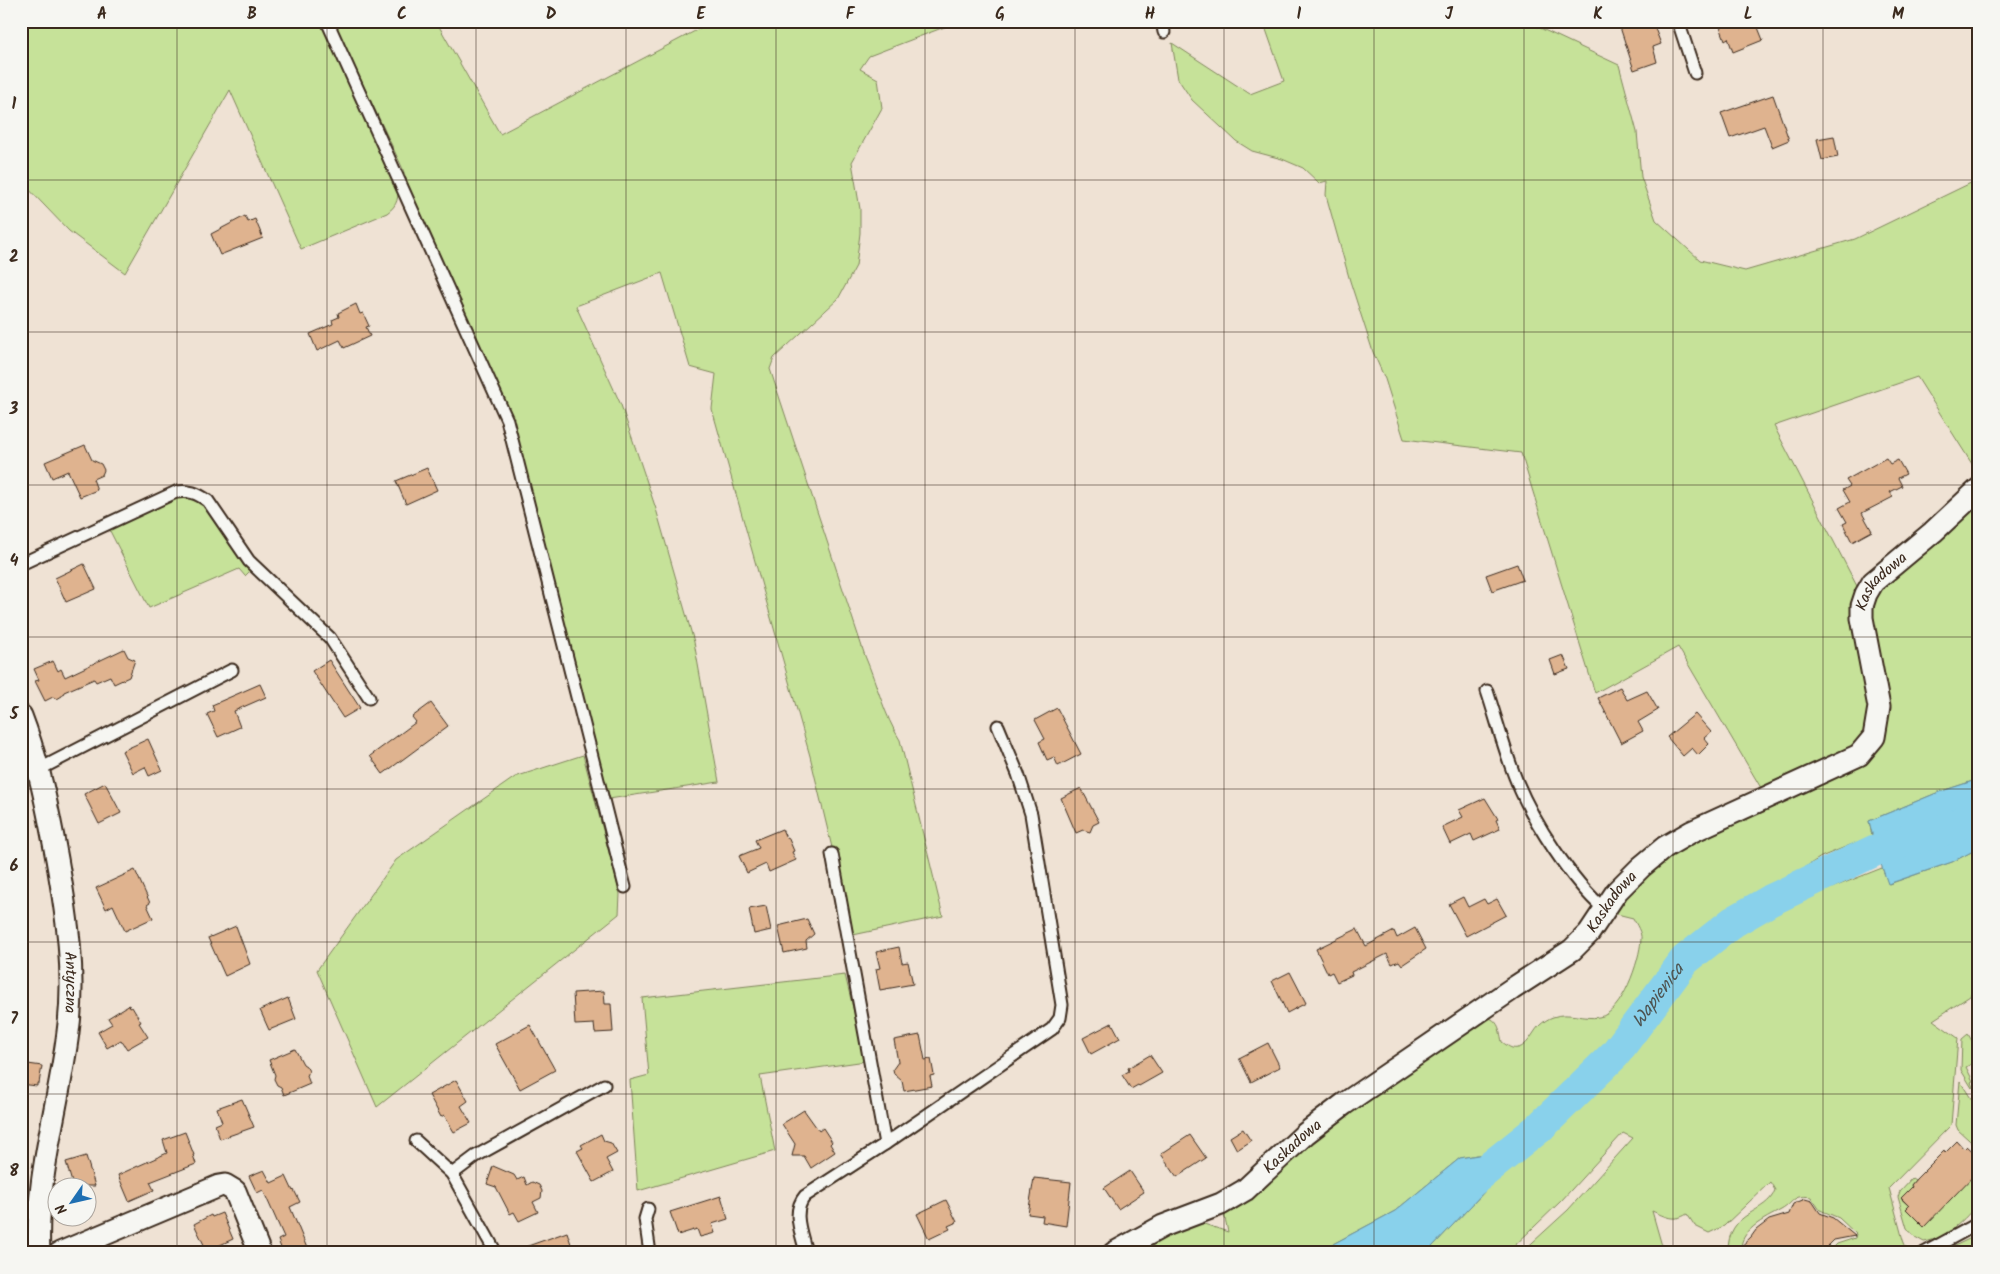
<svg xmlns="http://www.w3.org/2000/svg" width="2000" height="1274" font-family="Kalam,sans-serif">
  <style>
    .green { fill: #c6e299; stroke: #80865c }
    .water { fill: #89d1eb; stroke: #6a8e99 }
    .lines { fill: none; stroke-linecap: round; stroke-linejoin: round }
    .river { stroke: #89d1eb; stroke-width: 32 }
    .building { fill: #dfb38f; stroke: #3b2a1e }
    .service-casing { stroke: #3b2a1e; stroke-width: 15 }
    .minor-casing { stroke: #3b2a1e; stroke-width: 25 }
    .service { stroke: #f6f6f2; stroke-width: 11 }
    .minor { stroke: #f6f6f2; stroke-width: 21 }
    .grid { fill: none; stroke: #3b2a1e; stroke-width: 1; stroke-opacity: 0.55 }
    .labels { text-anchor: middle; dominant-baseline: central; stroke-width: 4.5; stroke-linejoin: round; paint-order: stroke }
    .street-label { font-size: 16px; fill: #3b2a1e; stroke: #f6f6f2 }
    .water-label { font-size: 18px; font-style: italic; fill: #4e5451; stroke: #f6f6f2 }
    .neatline { fill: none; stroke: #3b2a1e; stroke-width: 2 }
    .grid-label { font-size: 16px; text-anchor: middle; font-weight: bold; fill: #3b2a1e }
  </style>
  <rect width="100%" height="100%" fill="#efe2d4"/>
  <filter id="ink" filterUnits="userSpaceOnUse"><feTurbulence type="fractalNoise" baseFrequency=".02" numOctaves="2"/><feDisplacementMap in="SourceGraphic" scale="10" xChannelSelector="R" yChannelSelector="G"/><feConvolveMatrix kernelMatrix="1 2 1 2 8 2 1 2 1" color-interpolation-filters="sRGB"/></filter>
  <g filter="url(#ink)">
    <g class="green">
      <path d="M21,21H320L397,185C399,197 398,205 387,213L301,249L230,90L125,273L69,231L21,181Z"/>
      <path d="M333,21H436L500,134L714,21H960L869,56L860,69L878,79L882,108L852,162L860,209V233L856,266L838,299L774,358L770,369L865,656C877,684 884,715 900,740L943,916L853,935L810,756L712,409L716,374L690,367L662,273L576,306L621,405L656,509L694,642L719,782L609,799L516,439L415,204L402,167Z"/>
      <polygon points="1263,21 1525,21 1619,65 1637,132 1641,177 1656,220 1700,260 1745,271 1855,239 1979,179 1979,475 1917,377 1774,426 1861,594 1872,685 1863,746 1764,793 1678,647 1595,693 1521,453 1404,439 1385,379 1373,352 1350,281 1326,195 1327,181 1319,183 1303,168 1282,159 1252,151 1236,141 1192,100 1178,79 1172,43 1250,94 1284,81"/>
      <path d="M1979,494V779L1939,792L1869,821L1872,836L1821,857L1729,915L1680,954L1607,1045L1532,1120L1490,1153L1460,1158L1395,1211L1316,1253H1122L1193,1223L1204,1224L1228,1232L1224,1214L1310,1137L1482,1016C1499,1019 1499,1027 1502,1042C1505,1044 1509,1047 1512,1048C1527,1051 1532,1032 1540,1025C1543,1022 1549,1018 1553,1017C1568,1011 1585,1020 1599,1017C1622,1014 1640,960 1641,939C1642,933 1636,924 1633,918L1613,913L1645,868L1879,738L1868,608L1877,590Z"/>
      <polygon points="179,498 193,498 203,503 252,569 245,576 239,569 149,608 109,529 167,502"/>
      <polygon points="583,755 620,894 619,914 377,1107 317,970 396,860 515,777"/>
      <path d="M1979,848V980L1970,996L1933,1020L1958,1038L1951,1125L1889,1188L1903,1240L1908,1253H1828L1837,1244L1855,1238L1856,1234L1839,1218L1820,1210L1811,1197C1792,1194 1794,1203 1781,1210C1765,1219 1738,1230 1741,1253H1728C1727,1209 1767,1215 1775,1190L1770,1182L1724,1226L1709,1233L1695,1226L1687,1214C1674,1222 1666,1217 1652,1211L1664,1253H1521L1568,1210L1633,1138L1623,1133L1561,1201L1507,1253H1423L1431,1248L1485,1191L1498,1167L1546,1135L1623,1060L1696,962L1776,910L1882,868L1889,884L1952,862Z"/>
      <polygon points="845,975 866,1061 760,1076 775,1151 638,1191 630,1080 649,1075 642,998"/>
      <polygon points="1968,1034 1979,1053 1979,1055 1973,1059 1975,1062 1966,1067 1973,1081 1971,1082 1973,1087 1972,1088 1961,1070 1962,1039"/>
      <polygon points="1960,1081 1979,1111 1979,1149 1958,1130 1956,1125"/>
      <path d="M1979,1170V1203C1963,1220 1948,1238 1924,1242L1915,1237L1907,1228L1898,1197L1900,1191L1912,1178L1915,1180L1911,1185L1912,1187L1901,1199L1909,1206L1906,1209Z"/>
      <polygon points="1979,1237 1979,1243 1975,1245 1979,1253 1940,1253 1969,1239"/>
    </g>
    <g class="water">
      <polygon points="1979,779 1979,848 1952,862 1888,884 1876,850 1869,821 1939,792"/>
      <polygon points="1490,1153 1498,1167 1485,1191 1431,1248 1423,1253 1316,1253 1395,1211 1460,1158"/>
    </g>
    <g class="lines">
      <path class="river" id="s1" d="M1460,1191L1539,1128L1615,1054L1685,960L1733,922L1771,900L1876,850L1953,827L1979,813"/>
    </g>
    <g class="building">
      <polygon points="1618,21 1644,21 1646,28 1654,26 1661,44 1653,47 1657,62 1634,70"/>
      <polygon points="1718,21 1750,21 1752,27 1757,25 1763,40 1733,52 1728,38 1725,40"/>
      <polygon points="1773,95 1789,140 1772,147 1764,126 1730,138 1721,113"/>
      <polygon points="1834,136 1838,157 1822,160 1817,139"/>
      <polygon points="245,216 248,222 255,219 263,238 220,255 211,234"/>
      <polygon points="356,304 360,314 363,313 369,326 366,327 370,336 344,348 340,340 317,351 310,334 333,324 332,320 339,317 338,313"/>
      <polygon points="85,445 92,460 101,464 104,470 102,475 93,479 97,490 80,497 68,471 52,478 45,462"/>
      <polygon points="1886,458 1890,464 1898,460 1906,474 1898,478 1902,486 1890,492 1893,497 1862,513 1872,531 1852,542 1843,524 1847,522 1839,508 1850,502 1843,490 1850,486 1846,480"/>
      <polygon points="427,468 437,490 406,504 396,481"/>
      <polygon points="84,564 96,589 66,602 55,578"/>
      <polygon points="1517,564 1523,580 1492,591 1486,575"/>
      <polygon points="124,649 128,657 135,660 129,677 114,684 110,676 96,682 94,679 64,692 62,696 57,699 53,697 45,701 35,681 39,680 34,669 53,661 58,671 61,669 65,677"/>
      <polygon points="1563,655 1569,669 1555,674 1550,660"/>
      <polygon points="329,660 360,708 343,718 312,671"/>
      <polygon points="260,684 266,697 234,711 240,727 218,737 207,714 214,711 212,705"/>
      <polygon points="1620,687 1627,700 1647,691 1658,710 1638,722 1643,731 1621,743 1598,698"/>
      <polygon points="431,703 448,726 383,774 370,756 416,722 412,717"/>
      <polygon points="1057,708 1081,754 1058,766 1054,757 1047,760 1039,742 1045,739 1035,720"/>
      <polygon points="1695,714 1711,732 1704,738 1709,744 1698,755 1692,748 1683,756 1667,737"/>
      <polygon points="148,739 162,770 149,776 145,767 133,773 122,751"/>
      <polygon points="105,783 121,813 99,824 84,794"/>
      <polygon points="1081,788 1099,822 1093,825 1090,832 1083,830 1076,833 1061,798"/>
      <polygon points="1485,798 1498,819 1496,820 1500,829 1474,841 1471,834 1450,844 1442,827 1463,817 1459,810"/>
      <polygon points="782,829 786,838 788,837 794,851 792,852 796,860 769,872 766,864 747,873 739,856 759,848 755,840"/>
      <polygon points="135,870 150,903 147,905 153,918 125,931 113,905 106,909 96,888"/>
      <polygon points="1463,897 1468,907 1484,899 1487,904 1497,899 1506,915 1466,936 1449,904"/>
      <polygon points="766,906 771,930 754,934 749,909"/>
      <polygon points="807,919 814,934 806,941 807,948 784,953 778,926"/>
      <polygon points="236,926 250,964 225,976 208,938"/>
      <polygon points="1415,928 1426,949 1402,965 1399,961 1392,964 1387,954 1351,972 1352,975 1337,982 1332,972 1328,974 1316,949 1357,929 1366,946 1394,931 1397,938"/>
      <polygon points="899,947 902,963 908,962 913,984 880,990 876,969 880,968 876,952"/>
      <polygon points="1290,972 1306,1003 1287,1013 1272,981"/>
      <polygon points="604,991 605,1004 611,1004 613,1032 595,1033 594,1024 575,1025 573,993"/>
      <polygon points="288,998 296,1019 269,1030 260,1010"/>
      <polygon points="129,1005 130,1008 132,1007 141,1022 139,1023 148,1037 127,1049 121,1040 107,1048 98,1032 112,1024 108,1018"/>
      <polygon points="1112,1023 1120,1038 1091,1054 1083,1038"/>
      <polygon points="530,1025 555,1070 520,1089 495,1044"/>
      <polygon points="920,1035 925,1060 931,1059 934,1075 930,1076 932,1086 904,1091 902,1081 894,1074 893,1069 898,1062 894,1040"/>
      <polygon points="1268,1043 1280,1067 1251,1082 1239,1058"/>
      <polygon points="295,1049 303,1064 306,1066 309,1071 307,1076 310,1084 284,1095 281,1087 277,1085 274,1079 275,1075 269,1060"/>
      <polygon points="1150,1055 1162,1073 1139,1086 1138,1085 1131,1089 1122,1075 1129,1071 1128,1068"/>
      <polygon points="21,1063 42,1066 39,1083 37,1083 37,1086 21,1084"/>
      <polygon points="456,1080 468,1101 461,1106 471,1123 454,1132 444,1115 441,1117 429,1095"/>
      <polygon points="242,1099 254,1127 220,1139 215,1125 222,1122 217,1108"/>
      <polygon points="804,1110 819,1131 823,1128 832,1142 830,1144 835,1152 811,1168 804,1156 792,1156 795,1144 782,1124"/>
      <polygon points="1243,1129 1251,1141 1237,1150 1230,1137"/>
      <polygon points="185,1132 194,1155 193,1155 196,1164 150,1182 154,1190 129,1201 118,1175 167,1153 163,1140"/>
      <polygon points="601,1134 604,1141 611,1143 617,1153 606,1159 613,1172 594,1182 577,1151 583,1148 581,1145"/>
      <polygon points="1190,1135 1206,1158 1177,1177 1161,1154"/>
      <polygon points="1957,1141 1964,1149 1967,1146 1979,1157 1979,1170 1924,1227 1906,1209 1909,1206 1901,1198 1912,1187 1911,1185 1916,1179 1944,1151 1945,1153"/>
      <polygon points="86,1156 95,1186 73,1186 66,1162"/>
      <polygon points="493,1166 514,1175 517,1180 524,1177 527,1185 532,1182 539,1185 542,1191 541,1198 533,1202 538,1212 519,1221 514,1212 510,1214 496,1187 487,1184"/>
      <polygon points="264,1170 271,1183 286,1176 293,1191 294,1190 300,1202 290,1207 309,1253 283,1253 278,1240 284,1237 263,1190 257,1193 249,1176"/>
      <polygon points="1130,1171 1144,1192 1118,1209 1104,1188"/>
      <polygon points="1034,1178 1071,1182 1066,1226 1042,1222 1043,1216 1028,1214"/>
      <polygon points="721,1196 728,1219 712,1224 715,1233 700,1237 697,1229 678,1235 670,1212"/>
      <polygon points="1805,1199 1812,1201 1820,1213 1833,1218 1855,1236 1834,1240 1821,1253 1734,1253 1751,1237 1756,1230 1769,1220 1789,1214 1793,1204"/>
      <polygon points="946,1200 957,1222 948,1226 950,1229 929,1239 917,1214"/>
      <polygon points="222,1213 233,1239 207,1251 194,1224 211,1215 212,1217"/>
      <polygon points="567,1232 574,1253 515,1253 514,1251"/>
    </g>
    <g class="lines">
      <defs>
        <g id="service">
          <polyline points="327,21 507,420 625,887"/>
          <polyline points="1162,21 1164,32"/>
          <polyline points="1678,21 1695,73"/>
          <path d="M21,564L176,492C189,490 197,493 208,501L249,561L330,638L369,698"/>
          <path d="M1487,691C1497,721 1505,753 1517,782C1534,823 1571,880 1604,909"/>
          <polyline points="40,769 232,670"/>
          <polyline points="416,1141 452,1174 496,1253"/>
          <polyline points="885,1144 1052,1029 1060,1018 1062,1005 1031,814 1018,774 998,726"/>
          <polyline points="452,1174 476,1156 604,1085"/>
          <polyline points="648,1209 645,1219 650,1253"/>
          <path d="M806,1253C802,1234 791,1212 805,1196L885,1144L832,854"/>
          <polyline points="1924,1253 1979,1223"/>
        </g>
        <g id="minor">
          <path id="s2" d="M21,716C39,763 48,810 57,859C67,916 76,974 68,1032C59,1106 35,1178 39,1253"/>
          <polyline points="60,1253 219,1186 225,1185 235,1191 260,1253"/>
          <path id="s3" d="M1114,1253L1163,1226L1221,1204L1245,1190L1305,1134L1344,1104L1512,989L1572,950L1589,933L1617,891L1641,867L1665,847L1691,832L1859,755L1874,737L1879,707L1862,618V606L1866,594L1873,582L1933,532L1979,489"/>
        </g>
      </defs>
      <use href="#service" class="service-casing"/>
      <use href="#minor" class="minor-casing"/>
      <use href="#service" class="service"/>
      <use href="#minor" class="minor"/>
    </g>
  </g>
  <path class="grid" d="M177,21V1253M327,21V1253M476,21V1253M626,21V1253M776,21V1253M925,21V1253M1075,21V1253M1224,21V1253M1374,21V1253M1524,21V1253M1673,21V1253M1823,21V1253M21,180H1979M21,332H1979M21,485H1979M21,637H1979M21,789H1979M21,942H1979M21,1094H1979"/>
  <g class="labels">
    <g class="street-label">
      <text stroke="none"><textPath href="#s3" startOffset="1095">Kaskadowa</textPath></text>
      <text stroke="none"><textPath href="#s3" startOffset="615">Kaskadowa</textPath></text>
      <text stroke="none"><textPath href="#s2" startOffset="272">Antyczna</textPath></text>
      <text stroke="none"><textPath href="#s3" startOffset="210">Kaskadowa</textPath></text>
    </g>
    <g class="water-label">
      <text stroke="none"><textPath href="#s1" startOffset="280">Wapienica</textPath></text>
    </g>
  </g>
  <rect width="2000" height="1274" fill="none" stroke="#f6f6f2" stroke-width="55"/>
  <g transform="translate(72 1202) rotate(236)"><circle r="24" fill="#f6f6f2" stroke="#aba49d"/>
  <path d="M0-4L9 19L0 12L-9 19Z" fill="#1f6fb2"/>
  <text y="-8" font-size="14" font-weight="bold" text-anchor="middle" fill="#3b2a1e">N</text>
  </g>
  <rect x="28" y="28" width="1944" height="1218" class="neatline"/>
  <g class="grid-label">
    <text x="102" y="19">A</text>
    <text x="252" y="19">B</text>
    <text x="402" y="19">C</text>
    <text x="551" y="19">D</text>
    <text x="701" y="19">E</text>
    <text x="850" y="19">F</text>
    <text x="1000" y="19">G</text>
    <text x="1150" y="19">H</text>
    <text x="1299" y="19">I</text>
    <text x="1449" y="19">J</text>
    <text x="1598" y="19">K</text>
    <text x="1748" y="19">L</text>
    <text x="1898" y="19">M</text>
    <text x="14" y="109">1</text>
    <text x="14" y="262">2</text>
    <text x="14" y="414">3</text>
    <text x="14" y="566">4</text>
    <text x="14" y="719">5</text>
    <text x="14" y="871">6</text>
    <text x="14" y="1024">7</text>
    <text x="14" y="1176">8</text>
  </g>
</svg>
